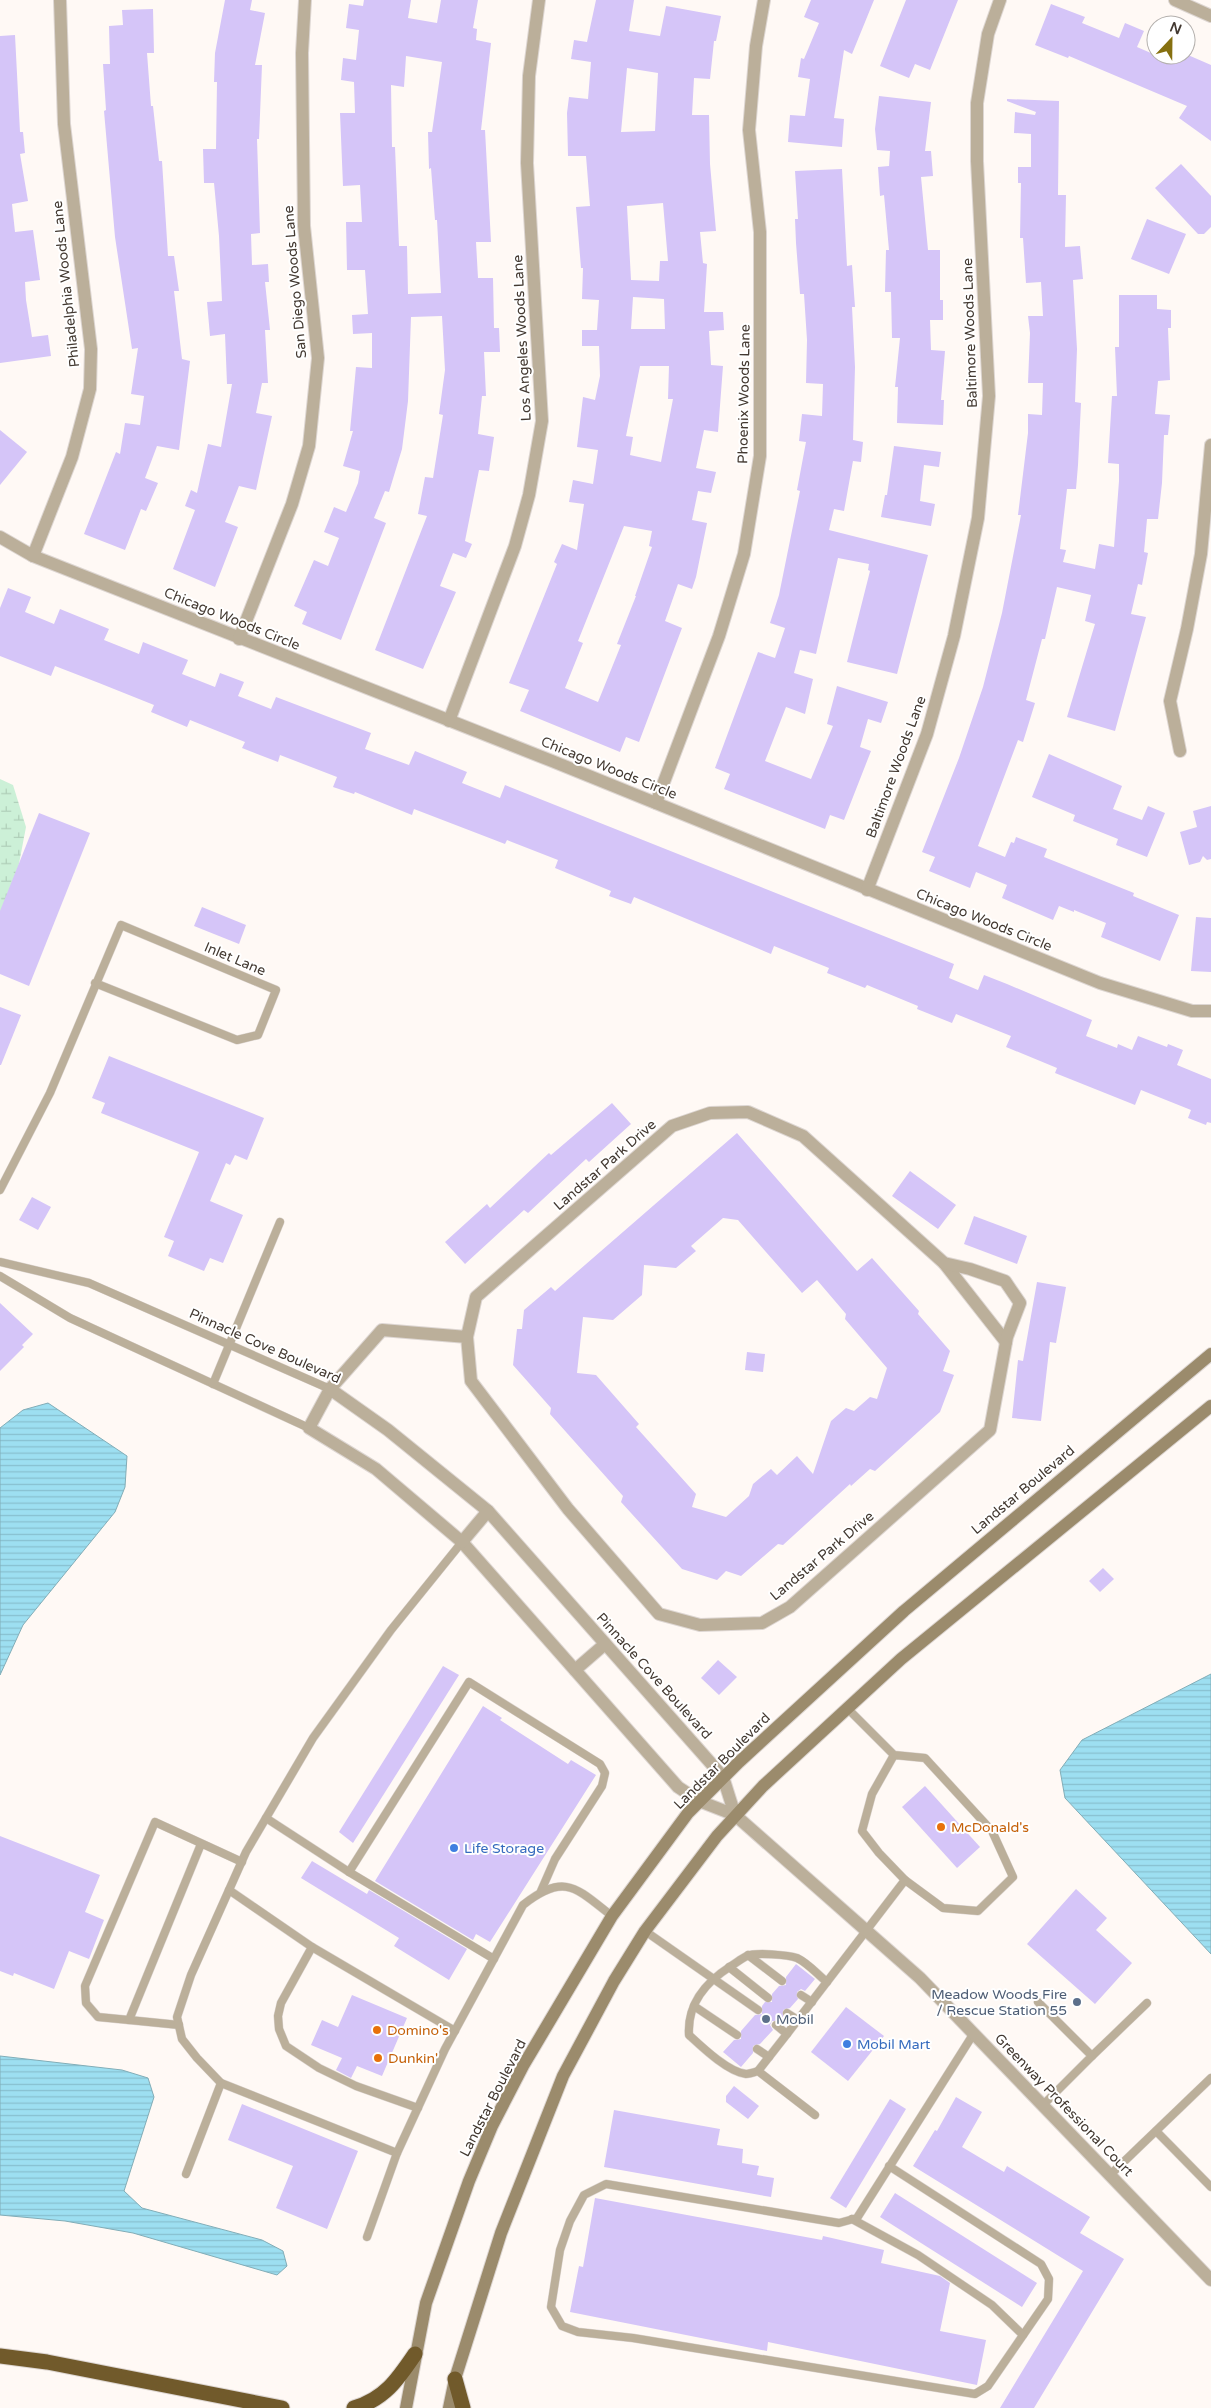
<svg xmlns="http://www.w3.org/2000/svg" width="1211" height="2408" font-family="'Varela Round',sans-serif">
  <style>
    .wetland { fill: url(#wetland-marsh) }
    .water { fill: url(#water-rules); stroke: #82adb7 }
    .building { fill: #d5c5f8; fill-rule: evenodd }
    .lines { fill: none; stroke-linecap: round; stroke-linejoin: round }
    .lane-casing { stroke: #ddd6d2; stroke-width: 9 }
    .street-casing { stroke: #ddd6d2; stroke-width: 14 }
    .secondary-casing { stroke: #ddd6d2; stroke-width: 14 }
    .highway-casing { stroke: #ddd6d2; stroke-width: 17 }
    .lane { stroke: #bbaf9a; stroke-width: 8 }
    .street { stroke: #bbaf9a; stroke-width: 12 }
    .secondary { stroke: #9b8b6c; stroke-width: 12 }
    .highway { stroke: #715a2b; stroke-width: 15 }
    .food-dot { fill: #e8710a; stroke: #fff; stroke-width: 2 }
    .shop-dot { fill: #3f7fe0; stroke: #fff; stroke-width: 2 }
    .service-dot { fill: #5c6f8a; stroke: #fff; stroke-width: 2 }
    .labels { text-anchor: middle; dominant-baseline: central; stroke-width: 4; stroke-linejoin: round; paint-order: stroke }
    .street-label { font-size: 14px; fill: #433931; stroke: #fff }
    .food-label { font-size: 14px; fill: #c56008; stroke: #fff; text-anchor: start }
    .shop-label { font-size: 14px; fill: #366cbe; stroke: #fff; text-anchor: start }
    .service-label { font-size: 14px; fill: #4e5e75; stroke: #fff; text-anchor: end }
  </style>
  <defs>
    <pattern id="wetland-marsh" width="20" height="14" patternUnits="userSpaceOnUse" patternTransform="scale(1.25)"><rect width="20" height="14" fill="#ccf0d7"/><path d="M1 5h8M5 5V1M11 12h8M15 12V8" fill="none" stroke="#b0cfb9"/></pattern>
    <pattern id="water-rules" width="6" height="5" patternUnits="userSpaceOnUse" patternTransform="scale(1.25)"><rect width="6" height="5" fill="#9ddff1"/><path d="M0 2.5h6" fill="none" stroke="#88c0cf"/></pattern>
  </defs>
  <rect width="100%" height="100%" fill="#fff9f5"/>
  <polygon class="wetland" points="0,779 13,785 26,827 0,963"/>
  <g class="water">
    <polygon points="48,1403 127,1456 125,1487 115,1512 23,1625 0,1675 0,1428 23,1410"/>
    <polygon points="1211,1674 1211,1954 1065,1798 1060,1770 1082,1740"/>
    <polygon points="0,2056 122,2070 148,2078 154,2097 124,2191 142,2208 262,2240 283,2251 287,2266 277,2275 133,2233 65,2221 0,2215"/>
  </g>
  <g class="building">
    <polygon points="225,0 252,0 250,10 265,13 255,65 262,65 259,139 257,139 260,233 251,234 252,265 268,264 269,282 265,282 270,330 265,330 268,383 262,383 256,413 272,416 256,490 239,486 225,522 238,527 215,587 173,569 195,510 185,506 191,490 197,493 208,444 221,447 232,384 227,384 225,334 210,336 207,302 222,301 219,236 214,183 204,183 203,149 216,149 217,82 214,82 215,53"/>
    <path d="M364,0H411L408,18L437,23L441,0H478L473,28L477,29L476,40L491,43L481,130H485L491,242H476L478,278H493L494,328H499L500,352H484L486,396H482L478,434L494,437L489,471L479,470L465,541L472,544L466,558L453,553L440,586L456,592L423,669L375,650L427,516L418,514L425,477L433,478L443,415L439,414L445,370L442,316L411,317L408,401L402,449L389,492L385,491L374,518L386,523L341,640L302,624L307,612L294,606L314,560L328,566L339,538L324,532L334,507L346,512L358,483L360,471L343,466L353,431H350L356,367L372,368V333L353,334L352,315L368,314L365,270H347L346,222H362L360,185L343,186L340,113H355L354,82L341,80L343,58L356,60L359,30L346,28L349,4L363,6ZM406,56L442,62L432,132H428L429,169L431,168L435,220H437L441,293L408,294L407,246H399L395,147H392L391,85L404,87Z"/>
    <path d="M596,0H634L629,31L660,36L666,6L721,16L716,41H714L710,79L694,78L692,115H709L710,164L716,231L700,232L703,263L707,264L704,312H723L724,330L709,331L711,365L723,366L718,432L704,430L696,468L716,472L711,493L698,491L692,520L707,523L696,577L692,589L678,584L665,621L682,628L639,742L626,737L620,752L520,711L529,690L509,683L557,564L554,562L562,544L577,550L584,504L569,502L573,480L593,484L598,450L577,447L583,397L595,400L600,376L599,346H582V330H597L599,300L582,299L583,268H581L576,207L590,206L586,156H568L567,113L569,97L588,99L591,62L571,59L574,40L587,42ZM627,68L658,73L655,131L621,132ZM663,203L668,261H660L659,281L631,280L627,206ZM633,297L664,299L665,329H631ZM640,366H669L668,399H673L661,462L630,455L633,437L626,436ZM624,526L652,531L649,546L652,547L635,596H636L617,644L621,645L598,702L565,688L583,643L578,641Z"/>
    <polygon points="811,0 874,0 852,54 844,50 834,118 844,119 842,147 788,142 790,115 805,116 810,79 798,77 801,58 804,59 819,23 804,17"/>
    <polygon points="906,0 958,0 930,70 915,64 909,78 880,66"/>
    <polygon points="1051,4 1085,17 1082,23 1119,38 1125,23 1144,31 1137,47 1174,63 1178,55 1188,55 1211,65 1211,141 1179,118 1187,106 1069,56 1068,58 1035,45"/>
    <polygon points="153,9 154,53 147,53 151,106 153,106 159,161 162,161 168,256 174,256 179,291 174,291 182,359 190,361 179,450 157,446 145,478 158,483 146,511 141,509 125,550 84,534 116,452 120,454 125,423 140,425 144,396 131,394 138,348 132,349 115,237 104,111 106,110 103,64 110,64 109,26 123,25 122,10"/>
    <polygon points="15,35 20,132 23,132 25,153 20,154 28,201 12,204 15,232 33,230 40,280 25,282 26,300 32,337 48,335 51,356 0,363 0,36"/>
    <polygon points="879,96 931,102 925,151 931,151 933,176 921,177 928,250 940,250 940,300 943,300 943,320 930,320 931,350 945,351 941,400 944,400 943,425 897,423 898,387 895,387 900,338 892,338 891,292 885,292 886,250 889,250 884,195 880,196 878,167 889,166 890,151 877,150 875,129"/>
    <polygon points="1007,99 1059,101 1058,195 1066,195 1065,247 1080,246 1083,279 1073,280 1077,349 1075,402 1081,403 1078,465 1076,489 1067,489 1060,549 1066,550 1063,562 1095,569 1099,544 1114,547 1119,481 1119,464 1108,463 1112,396 1117,396 1115,347 1119,347 1119,295 1157,295 1157,309 1171,310 1171,328 1168,328 1170,380 1158,381 1155,414 1170,415 1168,435 1164,435 1162,483 1158,519 1147,519 1144,552 1148,553 1142,585 1138,584 1131,614 1146,617 1115,731 1067,717 1095,624 1085,621 1091,595 1057,587 1045,639 1042,639 1026,700 1035,703 1023,742 1018,740 978,846 1005,857 1011,842 1014,843 1016,837 1047,849 1044,857 1134,893 1133,896 1179,915 1160,961 1101,937 1106,923 1074,910 1074,912 1059,906 1053,920 1002,898 1007,885 976,872 970,888 929,871 935,857 922,852 959,758 983,687 1002,613 1021,515 1018,515 1028,433 1028,414 1042,415 1043,383 1028,383 1030,333 1028,316 1043,316 1041,282 1026,283 1023,238 1020,238 1021,183 1018,183 1018,167 1031,167 1031,134 1014,133 1015,112 1035,115 1036,112 1007,101"/>
    <polygon points="1181,164 1211,196 1211,227 1204,234 1198,234 1155,188"/>
    <polygon points="842,169 847,266 852,265 855,307 852,307 855,367 853,440 863,442 861,462 853,461 844,511 834,509 829,530 928,555 897,674 847,662 870,571 868,570 869,564 838,558 816,654 800,650 794,673 813,679 805,714 786,707 765,761 811,779 833,726 827,724 837,686 888,702 881,723 868,719 860,747 871,751 844,820 830,815 825,829 724,789 730,774 715,768 758,652 775,658 785,628 770,623 779,595 800,491 797,490 806,442 799,441 802,414 822,416 823,384 806,383 807,340 804,294 800,294 796,243 795,219 798,219 795,171"/>
    <polygon points="1147,219 1186,234 1169,274 1131,259"/>
    <polygon points="0,430 27,452 0,485"/>
    <polygon points="894,446 941,452 939,467 924,465 920,501 935,504 931,526 881,517 885,495 887,495"/>
    <polygon points="8,588 31,597 25,612 54,624 60,609 109,629 104,640 139,654 143,642 188,660 182,674 215,687 220,673 244,682 238,696 271,709 276,697 371,733 365,749 409,765 415,751 467,772 462,783 500,798 505,785 954,964 949,978 978,990 984,975 1007,984 1092,1020 1086,1036 1117,1048 1118,1044 1132,1050 1138,1036 1167,1047 1168,1044 1183,1050 1177,1065 1211,1079 1211,1123 1207,1122 1206,1125 1188,1118 1191,1110 1141,1090 1135,1105 1055,1073 1057,1068 1006,1047 1011,1036 956,1014 952,1023 917,1009 918,1006 867,985 865,988 827,973 829,968 774,946 771,954 634,897 631,904 609,896 611,891 555,868 558,860 507,840 505,844 414,809 412,815 355,792 354,794 333,787 337,777 280,755 278,762 242,748 245,742 190,720 187,727 151,712 154,705 99,683 55,666 51,676 0,656 0,608"/>
    <polygon points="1049,754 1122,786 1113,809 1142,820 1148,806 1165,813 1147,857 1116,845 1118,839 1073,821 1075,815 1032,797"/>
    <polygon points="1211,806 1211,859 1207,860 1203,856 1200,862 1189,865 1180,832 1197,827 1193,811"/>
    <polygon points="39,813 90,833 29,986 0,974 0,911"/>
    <polygon points="202,907 246,925 239,944 194,926"/>
    <polygon points="1196,917 1211,918 1211,972 1191,971"/>
    <polygon points="0,1007 21,1015 1,1065 0,1065"/>
    <polygon points="109,1056 264,1118 247,1160 235,1155 230,1165 226,1163 210,1201 243,1215 223,1263 210,1258 204,1271 168,1256 174,1241 164,1237 199,1152 101,1113 105,1103 92,1098"/>
    <polygon points="612,1103 631,1124 589,1162 586,1159 528,1213 524,1210 465,1264 445,1242 487,1204 490,1208 549,1153 551,1155"/>
    <path d="M737,1133L857,1271L872,1258L919,1311L918,1314L950,1351L943,1371L954,1375L940,1412L875,1471L870,1469L851,1486L850,1484L783,1545L778,1544L741,1576L726,1571L717,1580L682,1569L621,1502L623,1496L550,1414L551,1408L513,1365L517,1329H522L524,1310L551,1287L555,1291ZM723,1218L738,1220L802,1293L817,1280L846,1314L845,1319L887,1368L877,1399L870,1397L854,1411L846,1408L831,1421L813,1474L797,1456L777,1475L771,1469L753,1484L749,1496L726,1517L692,1507L696,1494L636,1427L639,1424L596,1375L577,1373L583,1317L613,1320L642,1295L644,1265L676,1268L696,1251L691,1246Z"/>
    <polygon points="910,1171 956,1205 938,1229 892,1196"/>
    <polygon points="32,1197 51,1207 38,1230 19,1220"/>
    <polygon points="974,1216 1027,1236 1017,1264 964,1244"/>
    <polygon points="1037,1282 1066,1287 1056,1343 1050,1342 1041,1421 1012,1418 1018,1360 1023,1361"/>
    <polygon points="0,1303 33,1334 22,1345 24,1347 0,1371"/>
    <polygon points="747,1352 765,1354 763,1372 745,1370"/>
    <polygon points="1103,1568 1114,1579 1100,1592 1089,1581"/>
    <polygon points="718,1660 737,1677 719,1695 701,1678"/>
    <polygon points="443,1666 459,1675 353,1843 339,1832"/>
    <polygon points="483,1706 502,1718 500,1720 568,1764 571,1760 596,1775 490,1942 476,1934 473,1940 375,1881"/>
    <polygon points="925,1786 980,1847 957,1868 902,1807"/>
    <polygon points="0,1836 100,1875 85,1912 104,1920 89,1959 69,1951 54,1989 14,1973 13,1976 0,1971"/>
    <polygon points="312,1861 367,1894 369,1890 467,1949 449,1980 394,1946 399,1938 301,1878"/>
    <polygon points="1076,1889 1107,1918 1096,1930 1132,1963 1095,2004 1027,1944"/>
    <polygon points="796,1964 815,1979 805,1991 801,1989 797,1992 798,1999 790,2008 783,2010 783,2017 780,2021 772,2021 770,2025 773,2030 760,2044 753,2046 753,2053 741,2067 723,2052 734,2040 741,2039 741,2031 755,2015 762,2014 762,2006 765,2002 772,2002 772,1994 779,1986 786,1985 786,1977"/>
    <polygon points="352,1995 407,2018 382,2076 357,2066 351,2078 336,2070 342,2058 311,2045 322,2020 338,2027"/>
    <polygon points="846,2007 884,2036 848,2081 811,2052"/>
    <polygon points="734,2086 759,2106 748,2119 726,2102 726,2096"/>
    <polygon points="956,2097 982,2112 962,2147 1004,2172 1007,2166 1090,2217 1080,2233 1124,2259 1034,2408 1000,2408 1083,2271 913,2166 935,2130 937,2131"/>
    <polygon points="890,2099 906,2109 846,2208 830,2198"/>
    <polygon points="242,2104 358,2151 327,2229 276,2208 293,2166 228,2140"/>
    <polygon points="614,2110 720,2129 717,2145 743,2149 742,2163 759,2166 757,2175 774,2178 771,2197 604,2167"/>
    <polygon points="895,2193 1037,2283 1022,2307 880,2217"/>
    <polygon points="595,2198 822,2240 823,2236 884,2250 881,2263 940,2276 950,2283 940,2331 986,2340 977,2385 768,2342 767,2351 570,2312 579,2266 583,2267"/>
  </g>
  <g class="lines">
    <defs>
      <g id="lane">
        <polyline points="0,1190 50,1093 121,925 276,990 258,1035 237,1040 95,983"/>
        <polyline points="0,1262 89,1283 330,1389"/>
        <polyline points="0,1276 70,1318 309,1428"/>
        <polyline points="213,1384 280,1222"/>
        <polyline points="847,1708 894,1755 925,1758 992,1831 1013,1877 978,1911 943,1908 905,1880 879,1853 862,1831 872,1794 894,1755"/>
        <polyline points="266,1818 349,1872 494,1959"/>
        <polyline points="201,1844 129,2020 98,2017 86,2003 85,1986 155,1822 242,1862"/>
        <polyline points="349,1872 469,1682 600,1764 605,1773 602,1786 555,1859 541,1891"/>
        <polyline points="229,1890 312,1947 455,2031"/>
        <polyline points="645,1931 758,2010"/>
        <polyline points="312,1947 281,2003 278,2016 279,2029 286,2046 319,2068 356,2086 418,2108"/>
        <polyline points="748,1955 782,1981"/>
        <polyline points="729,1967 768,1998"/>
        <polyline points="801,1995 812,2002"/>
        <polyline points="1038,2002 1092,2056 1043,2105"/>
        <polyline points="694,2006 737,2035"/>
        <polyline points="787,2013 798,2020"/>
        <polyline points="129,2020 179,2025"/>
        <polyline points="776,2025 787,2034 905,1880"/>
        <polyline points="757,2049 769,2057"/>
        <polyline points="1092,2056 1147,2003"/>
        <polyline points="758,2071 787,2034"/>
        <path d="M815,2115L758,2071C755,2072 749,2074 746,2074C728,2072 702,2047 689,2035C687,2003 706,1982 731,1966C736,1963 742,1958 747,1956C756,1952 788,1955 797,1958C808,1963 818,1975 827,1982"/>
        <polyline points="1156,2131 1211,2187"/>
        <polyline points="397,2153 221,2083 197,2058 182,2039 177,2017 191,1975 246,1852 313,1738 391,1630 462,1542"/>
        <polyline points="889,2166 1041,2264 1049,2279 1048,2299 988,2386 975,2394 633,2338 578,2332 562,2326 551,2307 560,2250 570,2221 584,2195 606,2184 839,2223 857,2218 974,2033"/>
        <polyline points="186,2174 221,2083"/>
        <polyline points="1110,2175 1211,2078"/>
        <polyline points="852,2219 918,2255 992,2305 1023,2335"/>
        <path d="M367,2237L397,2153L445,2049L523,1905C565,1872 576,1888 612,1916"/>
      </g>
      <g id="street">
        <polyline points="1175,0 1211,16"/>
        <polyline points="0,537 33,556 552,761 1100,983 1192,1011 1211,1011"/>
        <polyline points="33,556 72,457 90,389 91,349 64,124 60,0"/>
        <polyline points="239,639 292,504 309,446 318,358 304,226 302,53 305,0"/>
        <polyline points="449,721 515,546 529,495 542,421 527,163 529,76 539,0"/>
        <polyline points="1180,751 1170,701 1187,629 1201,554 1211,445"/>
        <polyline points="656,803 719,636 744,554 760,456 760,232 749,130 756,46 764,0"/>
        <polyline points="867,890 927,734 954,636 978,518 989,396 977,161 977,103 988,34 1000,0"/>
        <polyline points="944,1263 1006,1342"/>
        <polyline points="467,1337 471,1381 568,1509 659,1614 700,1625 762,1623 790,1607 990,1430 1007,1337 1020,1303 1005,1281 970,1269 944,1263 803,1136 748,1112 710,1113 672,1126 476,1297 467,1337 382,1330 330,1389 309,1428 376,1469 462,1542 678,1787 699,1801 735,1815 920,1978 1211,2280"/>
        <polyline points="330,1389 388,1430 488,1511 723,1777 735,1815"/>
        <polyline points="462,1542 488,1511"/>
        <polyline points="575,1670 605,1644"/>
      </g>
      <g id="secondary">
        <polyline points="406,2408 426,2303 469,2181 492,2126 523,2066 612,1916 688,1813 739,1762 904,1611 1211,1354"/>
        <polyline points="449,2408 455,2379 501,2233 563,2076 614,1981 645,1931 717,1836 763,1786 901,1659 1211,1406"/>
      </g>
      <g id="highway">
        <polyline points="0,2356 47,2362 282,2408"/>
        <polyline points="455,2379 463,2408"/>
        <path d="M354,2408C385,2399 398,2379 415,2354"/>
      </g>
    </defs>
    <use href="#lane" class="lane-casing"/>
    <use href="#street" class="street-casing"/>
    <use href="#secondary" class="secondary-casing"/>
    <use href="#highway" class="highway-casing"/>
    <use href="#lane" class="lane"/>
    <use href="#street" class="street"/>
    <use href="#secondary" class="secondary"/>
    <use href="#highway" class="highway"/>
  </g>
  <g class="food-dot">
    <circle cx="941" cy="1827" r="5"/>
    <circle cx="377" cy="2030" r="5"/>
    <circle cx="378" cy="2058" r="5"/>
  </g>
  <g class="shop-dot">
    <circle cx="454" cy="1848" r="5"/>
    <circle cx="847" cy="2044" r="5"/>
  </g>
  <g class="service-dot">
    <circle cx="1077" cy="2002" r="5"/>
    <circle cx="766" cy="2019" r="5"/>
  </g>
  <g class="labels">
    <g class="street-label">
      <text transform="translate(295 282) rotate(-95)">San Diego Woods Lane</text>
      <text transform="translate(66 284) rotate(-96)">Philadelphia Woods Lane</text>
      <text transform="translate(970 333) rotate(-92)">Baltimore Woods Lane</text>
      <text transform="translate(522 338) rotate(-93)">Los Angeles Woods Lane</text>
      <text transform="translate(744 394) rotate(-89)">Phoenix Woods Lane</text>
      <text transform="translate(232 619) rotate(22)">Chicago Woods Circle</text>
      <text transform="translate(896 767) rotate(-70)">Baltimore Woods Lane</text>
      <text transform="translate(609 768) rotate(22)">Chicago Woods Circle</text>
      <text transform="translate(984 920) rotate(22)">Chicago Woods Circle</text>
      <text transform="translate(235 959) rotate(23)">Inlet Lane</text>
      <text transform="translate(605 1165) rotate(-41)">Landstar Park Drive</text>
      <text transform="translate(265 1346) rotate(24)">Pinnacle Cove Boulevard</text>
      <text transform="translate(1023 1490) rotate(-40)">Landstar Boulevard</text>
      <text transform="translate(822 1556) rotate(-40)">Landstar Park Drive</text>
      <text transform="translate(654 1676) rotate(48)">Pinnacle Cove Boulevard</text>
      <text transform="translate(722 1761) rotate(-45)">Landstar Boulevard</text>
      <text transform="translate(493 2098) rotate(-63)">Landstar Boulevard</text>
      <text transform="translate(1064 2105) rotate(46)">Greenway Professional Court</text>
    </g>
    <g class="food-label">
      <text x="951" y="1827">McDonald's</text>
      <text x="387" y="2030">Domino's</text>
      <text x="388" y="2058">Dunkin'</text>
    </g>
    <g class="shop-label">
      <text x="464" y="1848">Life Storage</text>
      <text x="857" y="2044">Mobil Mart</text>
    </g>
    <g class="service-label">
      <text x="1067" y="1994">Meadow Woods Fire<tspan x="1067" dy="16">/ Rescue Station 55</tspan></text>
      <text x="776" y="2019" text-anchor="start">Mobil</text>
    </g>
  </g>
  <g transform="translate(1171 40) rotate(22)"><circle r="24" fill="#ffffff" stroke="#b4b0ad"/>
  <path d="M0-4L9 19L0 12L-9 19Z" fill="#867010"/>
  <text y="-8" font-size="14" font-weight="bold" text-anchor="middle" fill="#433931">N</text>
  </g>
</svg>
